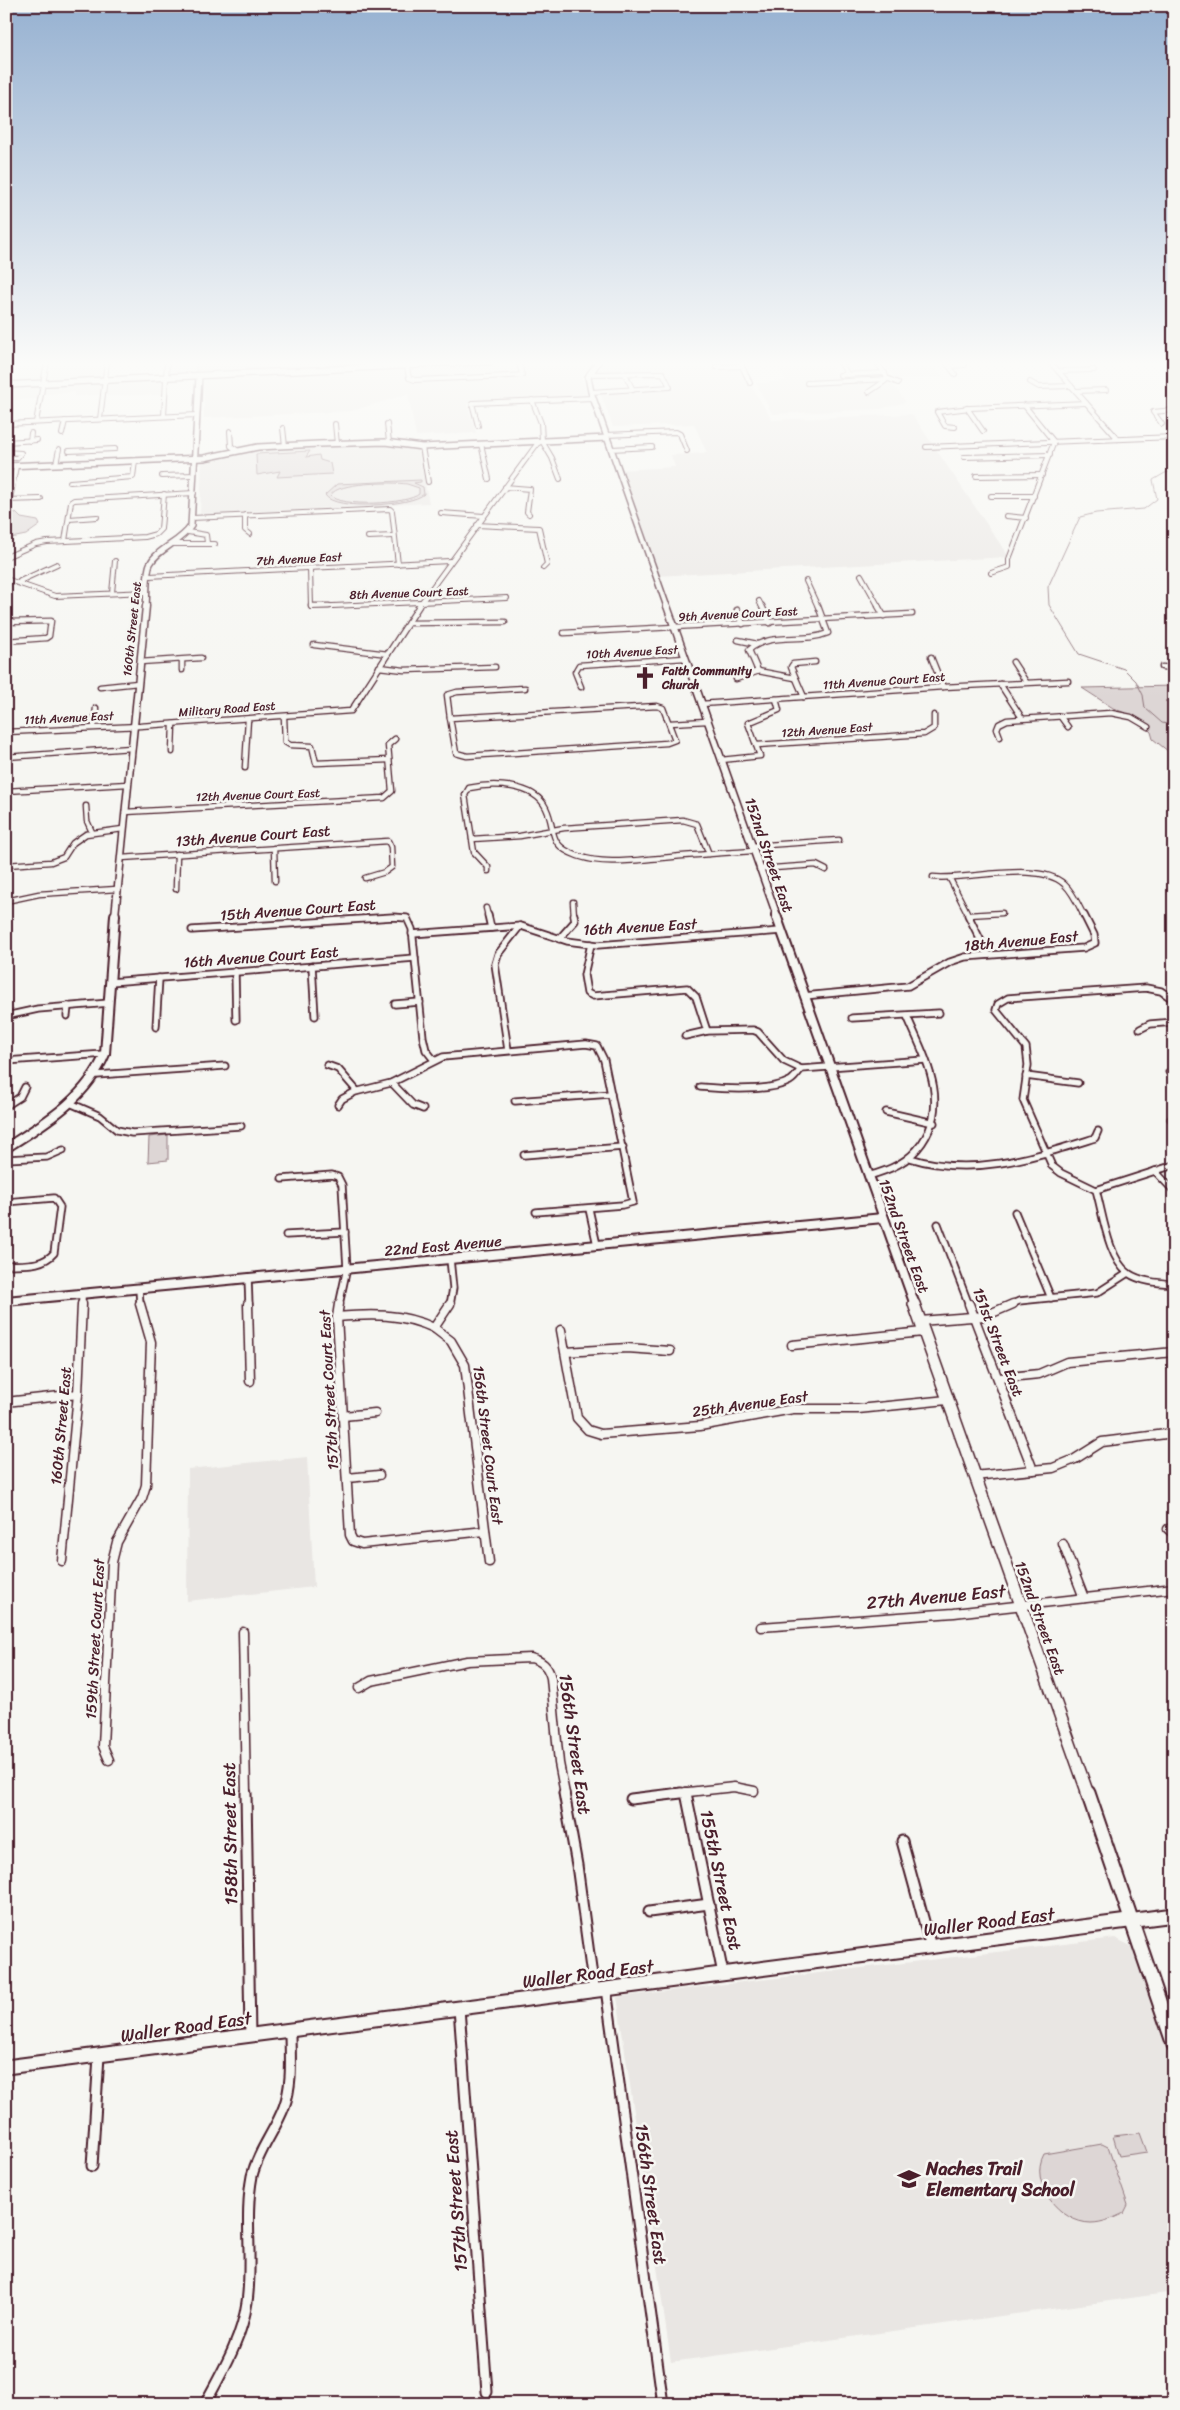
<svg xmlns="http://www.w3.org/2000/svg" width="1180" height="2410" font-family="Sriracha,sans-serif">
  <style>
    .built { fill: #e9e6e3 }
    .green { fill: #ddd6d5; stroke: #947a80; fill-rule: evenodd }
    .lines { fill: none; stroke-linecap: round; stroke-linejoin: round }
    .stream { stroke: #8e747a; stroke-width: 1 }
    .street-far4-casing { stroke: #4a1f2b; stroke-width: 6 }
    .street-far3-casing { stroke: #4a1f2b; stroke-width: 7 }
    .street-far2-casing { stroke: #4a1f2b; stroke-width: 9 }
    .street-far1-casing { stroke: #4a1f2b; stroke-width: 11 }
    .street-casing { stroke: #4a1f2b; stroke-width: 13 }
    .secondary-far4-casing { stroke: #4a1f2b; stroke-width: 8 }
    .secondary-far3-casing { stroke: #4a1f2b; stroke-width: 9 }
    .secondary-far2-casing { stroke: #4a1f2b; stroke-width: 12 }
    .secondary-far1-casing { stroke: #4a1f2b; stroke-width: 14 }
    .secondary-casing { stroke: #4a1f2b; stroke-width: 17 }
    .primary-casing { stroke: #4a1f2b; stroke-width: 8 }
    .street-far4 { stroke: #f6f6f2; stroke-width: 4 }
    .street-far3 { stroke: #f6f6f2; stroke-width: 4.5 }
    .street-far2 { stroke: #f6f6f2; stroke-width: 5.5 }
    .street-far1 { stroke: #f6f6f2; stroke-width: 8 }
    .street { stroke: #f6f6f2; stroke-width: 9 }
    .secondary-far4 { stroke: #f6f6f2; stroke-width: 5 }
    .secondary-far3 { stroke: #f6f6f2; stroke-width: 6 }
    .secondary-far2 { stroke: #f6f6f2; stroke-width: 8 }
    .secondary-far1 { stroke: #f6f6f2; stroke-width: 11 }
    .secondary { stroke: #f6f6f2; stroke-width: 13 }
    .primary { stroke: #f6f6f2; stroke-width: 5.5 }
    .labels { text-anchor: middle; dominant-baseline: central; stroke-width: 5; stroke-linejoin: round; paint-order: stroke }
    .far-street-label { font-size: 12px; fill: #4a1f2b; stroke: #f6f6f2 }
    .far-poi-label { font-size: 12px; font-weight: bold; fill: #4a1f2b; stroke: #f6f6f2; text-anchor: start }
    .street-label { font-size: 15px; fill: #4a1f2b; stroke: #f6f6f2 }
    .near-street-label { font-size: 18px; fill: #4a1f2b; stroke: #f6f6f2 }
    .near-poi-label { font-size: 18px; font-weight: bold; fill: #4a1f2b; stroke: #f6f6f2; text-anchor: start }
  </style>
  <rect width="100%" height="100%" fill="#f6f6f2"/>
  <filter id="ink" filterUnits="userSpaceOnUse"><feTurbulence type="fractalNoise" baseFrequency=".02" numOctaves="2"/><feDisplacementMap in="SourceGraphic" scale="10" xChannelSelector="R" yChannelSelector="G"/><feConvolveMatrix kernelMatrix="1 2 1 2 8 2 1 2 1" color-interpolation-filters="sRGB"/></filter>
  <g filter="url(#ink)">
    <g class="built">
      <polygon points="170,362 196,362 196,374 170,375"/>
      <polygon points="540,362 592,362 581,376 588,399 467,404 476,433 416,436 408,394 352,411 204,418 204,378"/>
      <polygon points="604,362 737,362 772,420 912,414 1009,557 656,576 619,470 675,467 671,455 707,453 694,424 613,427 600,392 675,388 666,370 597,373"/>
      <polygon points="745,362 827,362 839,380 887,377 906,402 881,409 772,414 756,383 786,381 778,367 749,369"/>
      <polygon points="884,362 932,362 943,377 896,379"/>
      <polygon points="44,365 42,381 6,382 6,367"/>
      <polygon points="78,365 78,368 105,367 104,378 49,381 51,366"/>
      <polygon points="163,381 163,395 107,396 108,383"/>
      <polygon points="101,383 100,395 74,396 74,392 44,394 46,386"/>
      <polygon points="41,385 38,399 10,400 6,408 6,387"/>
      <polygon points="372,443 392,444 418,449 429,503 200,515 202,461 256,450"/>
      <polygon points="307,1457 314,1587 187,1601 188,1469"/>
      <polygon points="1115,1938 1135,1948 1174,2065 1174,2292 671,2362 617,1997"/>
    </g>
    <g class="green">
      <polygon points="196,362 423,362 196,373"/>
      <polygon points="310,451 306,457 319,455 320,460 330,463 332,474 277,477 280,471 257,475 256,454"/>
      <path d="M421,480V482L414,483L423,487L424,494C412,506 334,511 325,495L337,484ZM407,484L419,488V494C408,504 339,508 331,495C337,482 392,482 407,484Z"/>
      <polygon points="6,510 16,513 21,518 38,521 40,525 26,535 6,539"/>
      <polygon points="1174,686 1174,701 1165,701 1174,704 1174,756 1153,739 1151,732 1134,717 1113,708 1082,688"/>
      <polygon points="168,1135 168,1160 148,1162 149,1137"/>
      <polygon points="1140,2133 1147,2152 1119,2156 1113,2136"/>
      <path d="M1102,2144L1108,2147L1128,2205L1124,2213C1114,2218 1102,2223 1091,2223C1060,2223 1028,2183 1044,2154Z"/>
    </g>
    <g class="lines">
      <polyline class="stream" points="1174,471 1165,473 1153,480 1157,499 1144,509 1096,513 1080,517 1048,587 1049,605 1079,654 1124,669 1136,681 1143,695 1145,708 1162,723 1174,725"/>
      <defs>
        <g id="street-far4">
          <polyline points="740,362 750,383"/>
          <polyline points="840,362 848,375"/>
          <polyline points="877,362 886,376"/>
          <polyline points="946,362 955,374"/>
          <polyline points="1050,362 1118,439"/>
          <polyline points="950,366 965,365"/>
          <polyline points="407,367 409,378 415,380 509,376 522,375 519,362"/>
          <polyline points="716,367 742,366"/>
          <polyline points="1058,371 1094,370"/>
          <polyline points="589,374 663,373 670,387 591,392"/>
          <polyline points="625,374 633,390"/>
          <polyline points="840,375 885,373"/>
          <polyline points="1030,382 1039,387 1071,386"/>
          <polyline points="807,383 889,379 898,383"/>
          <polyline points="1076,391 1106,390"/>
          <polyline points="869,392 885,381"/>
          <polyline points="532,400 541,423 542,441 552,458 560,479"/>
          <polyline points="967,408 983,431"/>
          <polyline points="164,416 167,362"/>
          <polyline points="100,419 107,362"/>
          <polyline points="36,422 47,362"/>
          <polyline points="6,424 197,415"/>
          <polyline points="335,424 337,444"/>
          <polyline points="387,424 389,442"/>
          <polyline points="1162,424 1153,412 1174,410"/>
          <polyline points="478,426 472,403 593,398"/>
          <polyline points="955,427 945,426 937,412 970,408 1086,403"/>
          <polyline points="283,428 285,446"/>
          <polyline points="230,431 231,446 238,451"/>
          <polyline points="62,434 65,421"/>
          <polyline points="606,435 676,432 680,434 687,451"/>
          <polyline points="30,441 31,433"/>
          <polyline points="6,442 37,440"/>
          <polyline points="481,444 489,479"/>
          <polyline points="422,447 428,482"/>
          <polyline points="926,447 1174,437"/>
          <polyline points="611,449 652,447"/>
          <polyline points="69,451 115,449"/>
          <polyline points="6,452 21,453 17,458 6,458"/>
          <polyline points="964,457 1050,455"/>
          <polyline points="56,464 59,449"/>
          <polyline points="162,476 194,475"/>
          <polyline points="976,476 1042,475"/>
          <polyline points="70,482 133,477 135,461"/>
          <polyline points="505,487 530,489 527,512 529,514"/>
          <polyline points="991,496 1034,496"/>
          <polyline points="6,500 41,499"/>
          <polyline points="10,500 16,466"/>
          <polyline points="441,513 484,516"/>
          <polyline points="245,515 245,530 250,534"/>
          <polyline points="1006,516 1026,518"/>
          <polyline points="192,518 390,509 392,511 398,564"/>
          <polyline points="69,519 97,517"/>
          <polyline points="477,525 539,528 547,564 543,568"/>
          <polyline points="188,532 206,535 207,543"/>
          <polyline points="368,537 394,536"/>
          <polyline points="65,541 71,502 74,500 194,493"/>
          <polyline points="173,544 215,544"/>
          <polyline points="6,557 36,544 47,542 145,537 156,534 161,529 164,494"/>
          <polyline points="310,568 311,607 507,598"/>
          <polyline points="991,573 1009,567 1009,559 1054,442 1024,405"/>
          <polyline points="861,575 879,607"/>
          <polyline points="149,576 450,561"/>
          <polyline points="6,579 55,596 147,592"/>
          <polyline points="20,581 57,564"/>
          <polyline points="806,581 818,607"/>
          <polyline points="112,593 115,561"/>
          <polyline points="759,601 762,607"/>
          <polyline points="418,607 537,444 542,441"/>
        </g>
        <g id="street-far3">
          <polyline points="311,606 329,606"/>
          <polyline points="762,606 770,623"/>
          <polyline points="878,606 884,616"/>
          <polyline points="737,610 743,624"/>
          <polyline points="6,622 51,621 49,636 46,638 6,641"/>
          <polyline points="408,623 505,622"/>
          <polyline points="564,633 912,614"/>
          <polyline points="738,640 757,644"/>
          <polyline points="314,645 388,654"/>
          <polyline points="931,657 943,687"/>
          <polyline points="182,660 182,670"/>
          <polyline points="140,662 201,658"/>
          <polyline points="1013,662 1026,682"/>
          <polyline points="379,667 404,670 495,667"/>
          <polyline points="1162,667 1174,668"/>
          <path d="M795,678L758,671L749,650C771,631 802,644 828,633L818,606"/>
          <polyline points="736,679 759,671"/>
          <polyline points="1000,684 1022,718"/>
          <polyline points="100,687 138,683"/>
          <polyline points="581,687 575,672 579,665 685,658"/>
          <polyline points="804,697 791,667 793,664 815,662"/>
          <polyline points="701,704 943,687 1068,681"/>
          <polygon points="657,706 663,708 675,740 667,743 467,756 456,753 450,718"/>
          <polyline points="1060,716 1068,727"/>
          <polyline points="284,717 285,742 290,745 312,746 316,763 389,760"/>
          <polyline points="450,718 447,695 457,692 525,688"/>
          <polyline points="670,723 707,721"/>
          <polyline points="94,727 96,708"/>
          <polyline points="6,732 140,726 351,711 419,606"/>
          <polyline points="1000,737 997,729 999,724 1007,720 1111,713 1131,717 1148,727"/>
          <polyline points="757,745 924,734 934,728 934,715"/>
          <polyline points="172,752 173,724"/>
          <polyline points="6,757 131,748"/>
          <polyline points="721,760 760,756 748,723 779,710 776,699"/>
          <polyline points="245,768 248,719"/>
          <polyline points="6,791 128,784"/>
          <polyline points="86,806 87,821 92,832"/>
          <polyline points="125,812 384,798 392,791 388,745 395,739"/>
          <polyline points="472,839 520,836 564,828 683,820 697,824 709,854"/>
          <polyline points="751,846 839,840"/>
          <polyline points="274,848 275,881"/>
          <polyline points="121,858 388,841 391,847 392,867 385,872 365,878"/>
          <polyline points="6,865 51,862 64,857 73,843 86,834 123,829"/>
          <polyline points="759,869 816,865 826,870"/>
          <path d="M488,871V867L474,852L465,795L469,788C492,783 534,783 546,808C557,831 546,845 578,856C604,865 634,860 661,858C692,855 722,853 753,851"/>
          <path d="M933,877C965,881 1039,860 1064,884C1073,892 1079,906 1084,916"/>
          <polyline points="950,879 969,916"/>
          <polyline points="176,889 177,854"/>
          <polyline points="6,901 39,894 117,889"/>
          <polyline points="573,902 574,916"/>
          <polyline points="486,908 488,916"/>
          <polyline points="968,915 1002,913"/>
        </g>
        <g id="street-far2">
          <polyline points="488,915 491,928"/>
          <polyline points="968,915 988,955"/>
          <polyline points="192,930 393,917 407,918 412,929 423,1037 426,1050 434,1060"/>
          <polyline points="412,934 521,926 567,941 598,945 781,931"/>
          <polyline points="559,939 575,921 574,915"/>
          <polyline points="591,944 584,975 587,993 593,996 687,988 696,997 707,1031"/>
          <polyline points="312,966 315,1016"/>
          <polyline points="235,971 236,1020"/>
          <polyline points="110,982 415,958"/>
          <polyline points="804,996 908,986 950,962 965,957 1084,948 1095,943 1094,935 1084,915"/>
          <path d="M1174,1000L1161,991L1146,988L1008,998L998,1004L996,1010L1026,1047L1028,1065L1023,1100L1052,1166L1061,1173L1096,1190C1103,1214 1108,1258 1128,1273C1141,1282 1160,1283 1174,1284"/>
          <polyline points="395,1004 420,1002"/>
          <polyline points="6,1016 38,1009 109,1003"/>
          <polyline points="67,1016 68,1006"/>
          <polyline points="852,1018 939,1013"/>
          <polyline points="156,1027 159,978"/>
          <polyline points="1140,1029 1150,1024 1174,1022"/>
          <polyline points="685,1036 707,1031 753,1030 758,1032 784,1061 801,1069 925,1060"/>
          <polyline points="508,1050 495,964 498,954 520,926"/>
          <polyline points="6,1061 105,1054"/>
          <polyline points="327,1065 338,1069 357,1091"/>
          <polyline points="1169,1072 1174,1069"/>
          <polyline points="97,1075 225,1066"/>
          <polyline points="1026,1076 1078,1083"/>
          <polyline points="392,1083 413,1105 423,1109"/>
          <path d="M700,1087C723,1089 770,1092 790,1081C795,1078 798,1073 801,1069"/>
          <polyline points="515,1101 611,1094"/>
          <polyline points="70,1103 100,1116 117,1130 132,1133 241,1126"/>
          <polyline points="338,1105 342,1099 355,1092 391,1083 443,1057 586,1044 597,1046 604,1060 633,1202 622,1205 536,1212"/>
          <polyline points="6,1106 20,1097 25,1087"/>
          <polyline points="886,1112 934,1123"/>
          <polyline points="1171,1119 1174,1120"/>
          <polyline points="524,1155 623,1147"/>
          <path d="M910,1158C973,1178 1034,1157 1095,1138L1098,1131"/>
          <polyline points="6,1159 47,1157 63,1150"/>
          <polyline points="1155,1171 1174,1191"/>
          <path d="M868,1176C890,1170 909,1162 922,1143C951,1101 924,1056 907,1016"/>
          <polyline points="282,1179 332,1175 338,1177 342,1185 347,1268 339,1305"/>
          <polyline points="1096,1190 1174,1165"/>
          <path d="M6,1202L54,1198L60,1207L54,1253C42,1267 23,1264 6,1265"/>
          <polyline points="589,1209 597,1245"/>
          <polyline points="1015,1212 1051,1298"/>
          <polyline points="938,1224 969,1305"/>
          <polyline points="286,1235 345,1232"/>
          <polyline points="248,1278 249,1305"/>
          <polyline points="139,1288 140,1305"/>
          <polyline points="82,1305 82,1294"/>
          <polyline points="450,1305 453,1288 450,1259"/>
          <polyline points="1010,1305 1019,1301 1097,1293 1128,1273"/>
        </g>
        <g id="street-far1">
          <polyline points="248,1304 250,1381"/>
          <polyline points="339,1304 337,1317 350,1535 353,1541 362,1544 485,1531"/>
          <polyline points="450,1304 434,1328 451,1341 465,1365 489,1562"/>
          <polyline points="969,1304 1033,1470"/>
          <path d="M337,1317C371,1314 402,1313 434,1328"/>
          <polyline points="920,1321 985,1316 1013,1304"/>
          <polyline points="561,1330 577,1418 588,1430 601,1434 700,1426 793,1409 858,1409 947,1400"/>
          <polyline points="792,1345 923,1332"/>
          <polyline points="566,1352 627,1348 670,1351"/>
          <polyline points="999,1378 1039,1374 1067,1362 1174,1352"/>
          <polyline points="6,1402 78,1394"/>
          <polyline points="343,1416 375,1413"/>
          <polyline points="974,1476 1053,1468 1075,1459 1102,1442 1174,1433"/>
          <polyline points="347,1478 379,1475"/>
          <polyline points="1168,1529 1174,1534"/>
          <polyline points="1063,1544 1084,1598"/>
          <polyline points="62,1561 78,1394 82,1304"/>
          <polyline points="761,1627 954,1613 1174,1588"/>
          <polyline points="243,1632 246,1794"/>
          <path d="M359,1688L371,1681L467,1661L531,1658C542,1661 548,1666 551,1678L559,1763L565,1794"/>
          <polyline points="109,1760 103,1746 112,1562 117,1542 142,1498 146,1485 151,1342 140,1304"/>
          <polyline points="686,1792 686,1794"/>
          <polyline points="670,1794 734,1787 754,1791"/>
        </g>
        <g id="street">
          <polyline points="246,1793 250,2036"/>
          <polyline points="564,1793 577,1865 594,1991"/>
          <polyline points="686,1793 723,1974"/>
          <polyline points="631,1799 681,1793"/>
          <polyline points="902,1841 931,1947"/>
          <polyline points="649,1912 709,1904"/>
          <polyline points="606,1989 663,2404"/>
          <polyline points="459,2008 487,2392"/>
          <polyline points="92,2166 99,2056"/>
          <path d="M205,2404C222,2372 242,2339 247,2302C253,2260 244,2218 252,2176C258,2151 275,2131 284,2107C293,2083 290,2056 290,2031"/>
        </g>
        <g id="secondary-far4">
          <polyline points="598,362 588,377 591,392 667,607"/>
          <polyline points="6,466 204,458 258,447 319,444 385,442 422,447 607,438"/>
          <path d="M146,607C147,596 146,573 150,564C157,549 181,542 191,526L199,376"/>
        </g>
        <g id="secondary-far3">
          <polyline points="667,606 777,916"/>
          <polyline points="115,916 146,606"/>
        </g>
        <g id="secondary-far2">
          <polyline points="776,915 915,1305"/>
          <path d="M6,1148C46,1122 86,1099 105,1054L115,915"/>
          <polyline points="6,1301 883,1218"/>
        </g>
        <polyline id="secondary-far1" points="914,1304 1088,1794"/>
        <g id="secondary">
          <polyline points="1088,1793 1174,2045"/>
          <polyline points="6,2067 1174,1915"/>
        </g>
        <g id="primary">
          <polyline points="411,364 490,362"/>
          <polyline points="6,385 417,365"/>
        </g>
      </defs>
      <use href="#street-far4" class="street-far4-casing"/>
      <use href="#street-far3" class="street-far3-casing"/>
      <use href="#street-far2" class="street-far2-casing"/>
      <use href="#street-far1" class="street-far1-casing"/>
      <use href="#street" class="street-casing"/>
      <use href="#secondary-far4" class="secondary-far4-casing"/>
      <use href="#secondary-far3" class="secondary-far3-casing"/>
      <use href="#secondary-far2" class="secondary-far2-casing"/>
      <use href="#secondary-far1" class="secondary-far1-casing"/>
      <use href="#secondary" class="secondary-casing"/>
      <use href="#primary" class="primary-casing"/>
      <use href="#street-far4" class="street-far4"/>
      <use href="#street-far3" class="street-far3"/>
      <use href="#street-far2" class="street-far2"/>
      <use href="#street-far1" class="street-far1"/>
      <use href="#street" class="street"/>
      <use href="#secondary-far4" class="secondary-far4"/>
      <use href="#secondary-far3" class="secondary-far3"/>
      <use href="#secondary-far2" class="secondary-far2"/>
      <use href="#secondary-far1" class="secondary-far1"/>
      <use href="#secondary" class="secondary"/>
      <use href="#primary" class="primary"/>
    </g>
  </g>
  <linearGradient id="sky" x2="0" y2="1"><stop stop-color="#96b1d1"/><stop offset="0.52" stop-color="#fbfbf9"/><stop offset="1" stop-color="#fbfbf9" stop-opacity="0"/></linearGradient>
  <rect width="1180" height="699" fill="url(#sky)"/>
  <defs>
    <symbol id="church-bare" viewBox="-9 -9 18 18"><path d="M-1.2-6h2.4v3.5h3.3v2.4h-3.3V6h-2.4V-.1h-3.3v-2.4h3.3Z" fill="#4a1f2b" stroke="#f6f6f2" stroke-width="2.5" paint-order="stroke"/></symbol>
    <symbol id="school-bare" viewBox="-9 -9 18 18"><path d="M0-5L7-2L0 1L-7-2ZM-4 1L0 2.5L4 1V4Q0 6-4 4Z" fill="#4a1f2b" stroke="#f6f6f2" stroke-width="2.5" paint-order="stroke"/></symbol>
  </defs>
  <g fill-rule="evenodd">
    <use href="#church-bare" x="629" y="662" width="32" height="32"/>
    <use href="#school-bare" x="893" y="2163" width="32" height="32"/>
  </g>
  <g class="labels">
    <g class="far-street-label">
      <text transform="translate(299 559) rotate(-3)">7th Avenue East</text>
      <text transform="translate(409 593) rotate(-2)">8th Avenue Court East</text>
      <text transform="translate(738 614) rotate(-3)">9th Avenue Court East</text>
      <text transform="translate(132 629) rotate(-84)">160th Street East</text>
      <text transform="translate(632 652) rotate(-3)">10th Avenue East</text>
      <text transform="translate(884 681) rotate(-4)">11th Avenue Court East</text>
      <text transform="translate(227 709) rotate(-4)">Military Road East</text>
      <text transform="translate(69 718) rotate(-3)">11th Avenue East</text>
      <text transform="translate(827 730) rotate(-4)">12th Avenue East</text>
      <text transform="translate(258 795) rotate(-2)">12th Avenue Court East</text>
    </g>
    <g class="far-poi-label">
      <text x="662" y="671">Faith Community<tspan x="662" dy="14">Church</tspan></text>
    </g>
    <g class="street-label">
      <text transform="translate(253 836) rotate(-4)">13th Avenue Court East</text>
      <text transform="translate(769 855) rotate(71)">152nd Street East</text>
      <text transform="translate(298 910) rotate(-4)">15th Avenue Court East</text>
      <text transform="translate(640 927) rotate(-3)">16th Avenue East</text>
      <text transform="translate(1021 941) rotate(-5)">18th Avenue East</text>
      <text transform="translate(261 957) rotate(-4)">16th Avenue Court East</text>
      <text transform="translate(904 1236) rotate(70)">152nd Street East</text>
      <text transform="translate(443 1246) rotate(-5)">22nd East Avenue</text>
      <text transform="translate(998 1342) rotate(69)">151st Street East</text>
      <text transform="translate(329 1390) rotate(-93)">157th Street Court East</text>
      <text transform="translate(750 1404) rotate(-8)">25th Avenue East</text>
      <text transform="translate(61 1426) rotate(-85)">160th Street East</text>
      <text transform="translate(488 1445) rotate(83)">156th Street Court East</text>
      <text transform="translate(1040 1618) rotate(70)">152nd Street East</text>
      <text transform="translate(95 1639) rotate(-87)">159th Street Court East</text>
    </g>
    <g class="near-street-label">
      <text transform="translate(936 1597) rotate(-5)">27th Avenue East</text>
      <text transform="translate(575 1744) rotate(82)">156th Street East</text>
      <text transform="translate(230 1834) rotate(-91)">158th Street East</text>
      <text transform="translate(721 1880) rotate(78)">155th Street East</text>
      <text transform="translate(989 1922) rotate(-7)">Waller Road East</text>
      <text transform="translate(588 1974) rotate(-7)">Waller Road East</text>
      <text transform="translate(186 2027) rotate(-8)">Waller Road East</text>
      <text transform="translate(651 2194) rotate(82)">156th Street East</text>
      <text transform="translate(456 2201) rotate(-94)">157th Street East</text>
    </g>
    <g class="near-poi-label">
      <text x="926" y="2169">Naches Trail<tspan x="926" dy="21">Elementary School</tspan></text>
    </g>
  </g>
  <rect width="1180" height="2410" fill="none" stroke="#f6f6f2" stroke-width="25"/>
  <rect x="12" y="12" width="1155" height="2385" fill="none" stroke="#4a1f2b" stroke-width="2" filter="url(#ink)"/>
</svg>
